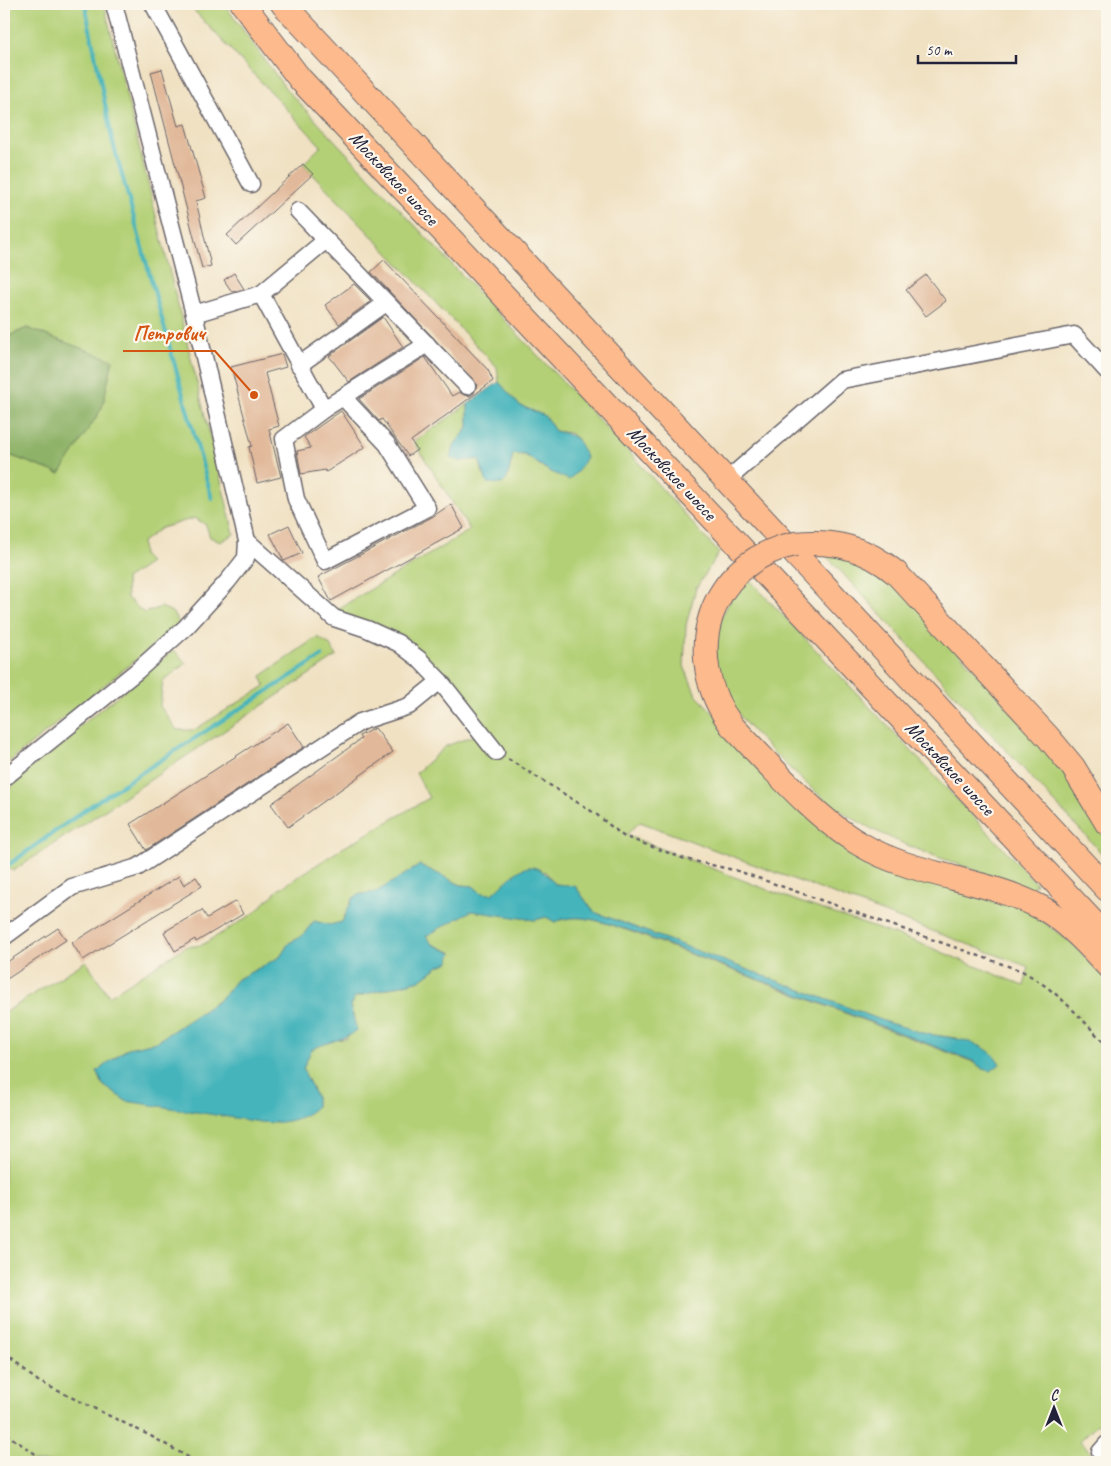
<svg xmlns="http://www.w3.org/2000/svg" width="1111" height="1466" font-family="Caveat,sans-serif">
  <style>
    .green { fill: #b3d076; stroke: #6a7958; fill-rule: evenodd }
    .forest { fill: #8eb267; stroke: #586a51 }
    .water { fill: #44b4bb; stroke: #336b7b }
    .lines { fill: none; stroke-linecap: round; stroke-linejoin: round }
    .stream { stroke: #44b4bb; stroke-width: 4 }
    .building { fill: #e1b899 }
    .minor-casing { stroke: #6a656a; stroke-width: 19 }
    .highway-casing { stroke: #6a656a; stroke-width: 26 }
    .path { stroke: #6a656a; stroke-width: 2.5; stroke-dasharray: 4 4; stroke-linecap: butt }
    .minor { stroke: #fff; stroke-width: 16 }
    .highway { stroke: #fcba8d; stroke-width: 24 }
    .highway-bridge-casing { stroke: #6a656a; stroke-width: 26; stroke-linecap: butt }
    .highway-bridge { stroke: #fcba8d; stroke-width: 24 }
    .labels { text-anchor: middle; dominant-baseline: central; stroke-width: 4.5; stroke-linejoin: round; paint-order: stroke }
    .street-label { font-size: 20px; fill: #22223b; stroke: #fbf7ec }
    .leader { fill: none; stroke: #d45411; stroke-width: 2 }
    .callout-dot { fill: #d45411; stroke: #fbf7ec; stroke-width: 2 }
    .callout-label { font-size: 21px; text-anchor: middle; font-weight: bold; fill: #d45411; stroke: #fbf7ec; stroke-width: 4.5; stroke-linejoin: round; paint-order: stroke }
  </style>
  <rect width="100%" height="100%" fill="#fbf7ec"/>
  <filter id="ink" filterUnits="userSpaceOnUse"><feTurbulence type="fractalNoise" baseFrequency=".02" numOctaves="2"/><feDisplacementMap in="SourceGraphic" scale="10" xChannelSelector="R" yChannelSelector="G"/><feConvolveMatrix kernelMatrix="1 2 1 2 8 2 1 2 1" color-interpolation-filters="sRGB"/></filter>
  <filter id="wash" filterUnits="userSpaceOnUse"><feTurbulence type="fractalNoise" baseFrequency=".0096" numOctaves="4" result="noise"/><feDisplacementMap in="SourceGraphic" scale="20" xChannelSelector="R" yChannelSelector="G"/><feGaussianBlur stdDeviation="1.12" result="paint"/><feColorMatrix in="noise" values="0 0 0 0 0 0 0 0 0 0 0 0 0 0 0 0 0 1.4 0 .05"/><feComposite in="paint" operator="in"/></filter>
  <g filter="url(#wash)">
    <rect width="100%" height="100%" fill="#f0e1c2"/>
    <g class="green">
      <polygon points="4,4 104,4 234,534 220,542 210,537 206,525 195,518 161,528 142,542 143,556 150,563 126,579 127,598 144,613 161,607 172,612 180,624 4,766 4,453 60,474 61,341 27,328 4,338"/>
      <path d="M188,4H224L286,89L630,453L719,553L696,588L686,625L684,666L696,695L828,830L1026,909L1073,944L1107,979V1426L1104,1429L1097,1424L1080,1441L1099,1462H4V1013L86,961L109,996L185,947L202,945L253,914L279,889L341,849L429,798L416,773L446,746L489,730L443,670L409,644L336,610L470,530L414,442L468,404V428L455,444L460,461L479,459L483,474L507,479L513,454L525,455L549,471L578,440L570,433L555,431L545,416L519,405L499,382L497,367L303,164L321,146ZM640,822L1029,967L1024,986L922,944L794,900L626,835ZM420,865L461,885L473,886L481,893L492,894L501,887L545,871L555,884L575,886L594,912L889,1023L926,1034L957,1038L983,1069L973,1062L632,932C607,924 580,911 555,922L546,917L535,920L471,910L425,936L432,944L452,952L449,962L439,966L420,980L354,997L350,1006L354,1018L346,1039L330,1040L311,1050L303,1069L316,1097V1106L193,1110L126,1101L103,1085L98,1071L128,1048L156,1042L221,999L236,980L280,957L289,943L302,936L314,921L330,925L342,922L353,898L361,894L376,893Z"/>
      <polygon points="818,547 875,570 908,597 1036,737 1085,798 1107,840 1107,859"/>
      <path d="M745,575L1036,883L1031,889C969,867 905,850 849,816C819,798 795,773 771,750C743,722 719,696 714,655C711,626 732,599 745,575Z"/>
      <polygon points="317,637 329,644 337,656 13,871 10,869 4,874 4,817 7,815 4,811 4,794 47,753 174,650 186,663 163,681 160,706 177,730 194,730 265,686 261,676"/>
    </g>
    <polygon class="forest" points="27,328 113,360 102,408 60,474 4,453 4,338"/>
    <g class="water">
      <path d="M499,382L519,405L545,416L555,431C576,436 577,436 586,457L578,471L569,480L549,471L525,455L513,454L507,479L502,484L487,483L479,459L460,461L450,458L455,444L468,428V404Z"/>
      <path d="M420,865L461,885L473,886L481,893L492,894C517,874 528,850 555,884L575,886L594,912L889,1023C902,1026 914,1031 927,1034C950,1038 988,1040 1000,1064L991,1071L983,1069L973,1061L632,931C607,924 580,911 555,922L546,917L535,920L471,911L426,936L432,944L452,953L449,962L439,966L420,980L355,997L350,1006L357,1030C343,1041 327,1041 311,1050L303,1069L316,1097V1107C301,1121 280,1124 260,1122L126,1101L103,1085L97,1071L128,1048L156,1042L221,999L236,980L280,957L289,943L302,936L314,921L330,925L342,922L353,898L361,894L376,892Z"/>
    </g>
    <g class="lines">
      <g class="stream">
        <polyline points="85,4 112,139 212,499"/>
        <polyline points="4,868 96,802 322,656"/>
      </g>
    </g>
    <g id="blocks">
      <g class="building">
        <polygon points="162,69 178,126 185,124 206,198 196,201 211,266 202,268 151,72"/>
        <polygon points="303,164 313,174 236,245 227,235"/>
        <polygon points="384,260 488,370 493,381 411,441 417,450 408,456 382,419 379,421 359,399 425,357 452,396 459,392 464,395 470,396 474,393 477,384 371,272"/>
        <polygon points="234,273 244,289 232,292 224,280"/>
        <polygon points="926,275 946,301 926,316 906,290"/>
        <polygon points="354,284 371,301 339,324 325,305"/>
        <polygon points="383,317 403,347 349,382 329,356"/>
        <polygon points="282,354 286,367 265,373 279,426 269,429 281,477 257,483 249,447 252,446 231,367"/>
        <polygon points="341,411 365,447 326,472 325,470 301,474 297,451 311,448 304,437"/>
        <polygon points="451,504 464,528 331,601 318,577 432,517"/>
        <polygon points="289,525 302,553 284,561 270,534"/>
        <polygon points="288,723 304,747 146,850 130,824"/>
        <polygon points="375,728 393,752 288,827 271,804 361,739 359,736"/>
        <polygon points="179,876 184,885 196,877 202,886 83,960 72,943"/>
        <polygon points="236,901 243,914 196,942 195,939 175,951 164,932 202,910 207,918"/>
        <polygon points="58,928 66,940 4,981 4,964"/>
      </g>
    </g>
  </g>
  <g filter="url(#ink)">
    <use href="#blocks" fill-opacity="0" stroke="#6a656a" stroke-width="1"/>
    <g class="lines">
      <defs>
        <g id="minor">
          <polyline points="153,4 251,184"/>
          <polyline points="298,211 467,386"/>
          <polyline points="261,294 324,409"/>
          <polyline points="194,314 261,294 326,240"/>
          <polyline points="299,365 386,303"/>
          <polyline points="343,397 387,444 427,508 325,561 296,499 284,439 324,409 427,344"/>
          <polyline points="726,481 842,380 1074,335 1107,371"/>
          <polyline points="247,541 334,618 367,629 398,643 419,659 440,681 496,752"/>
          <polyline points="4,778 137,671 186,627 228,581 246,558 247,541 194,314 114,4"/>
          <polyline points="4,937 72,887 138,867 360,722 409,706 440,681"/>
          <polyline points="1107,1444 1100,1452 1107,1458"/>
        </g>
        <g id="highway">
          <polyline points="243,4 300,79 1107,937"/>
          <polyline points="283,4 1107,889"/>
          <path d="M795,544C834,540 866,548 896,573L1048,737L1073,767L1107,823"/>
          <path d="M732,726C769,764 815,818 860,844C915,877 985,878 1042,908C1068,922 1087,944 1107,965"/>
        </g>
      </defs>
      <use href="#minor" class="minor-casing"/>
      <use href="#highway" class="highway-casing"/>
      <g class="path">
        <path d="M508,759L596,814L623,836L685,859L738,871L1022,971C1058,991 1080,1017 1107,1046"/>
        <polyline points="4,1355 38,1381 149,1435 197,1462"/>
        <polyline points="4,1425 9,1436 47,1462"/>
      </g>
      <use href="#minor" class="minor"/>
      <use href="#highway" class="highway"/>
      <defs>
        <path id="highway-bridge" d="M732,726C680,657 707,562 795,544"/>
      </defs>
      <use href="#highway-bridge" class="highway-bridge-casing"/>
      <use href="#highway-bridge" class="highway-bridge"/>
    </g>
  </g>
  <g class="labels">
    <g class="street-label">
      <text transform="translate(394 178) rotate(47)">Московское шоссе</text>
      <text transform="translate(672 473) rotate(47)">Московское шоссе</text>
      <text transform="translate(950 768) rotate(47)">Московское шоссе</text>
    </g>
  </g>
  <path class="leader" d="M254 395L215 351H123"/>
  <circle class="callout-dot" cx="254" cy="395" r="5"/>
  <g class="callout-label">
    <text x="169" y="340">Петрович</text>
  </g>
  <rect width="1111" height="1466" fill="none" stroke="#fbf7ec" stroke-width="20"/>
  <g transform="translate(1054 1408)" stroke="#fbf7ec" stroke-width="4" paint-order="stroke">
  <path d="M0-4L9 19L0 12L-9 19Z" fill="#22223b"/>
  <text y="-8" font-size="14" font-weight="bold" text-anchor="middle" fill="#22223b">С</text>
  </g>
  <path d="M918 55v8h98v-8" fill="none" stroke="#22223b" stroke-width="2.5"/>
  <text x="926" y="55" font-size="15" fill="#22223b" stroke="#fbf7ec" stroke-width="4" paint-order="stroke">50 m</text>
</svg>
